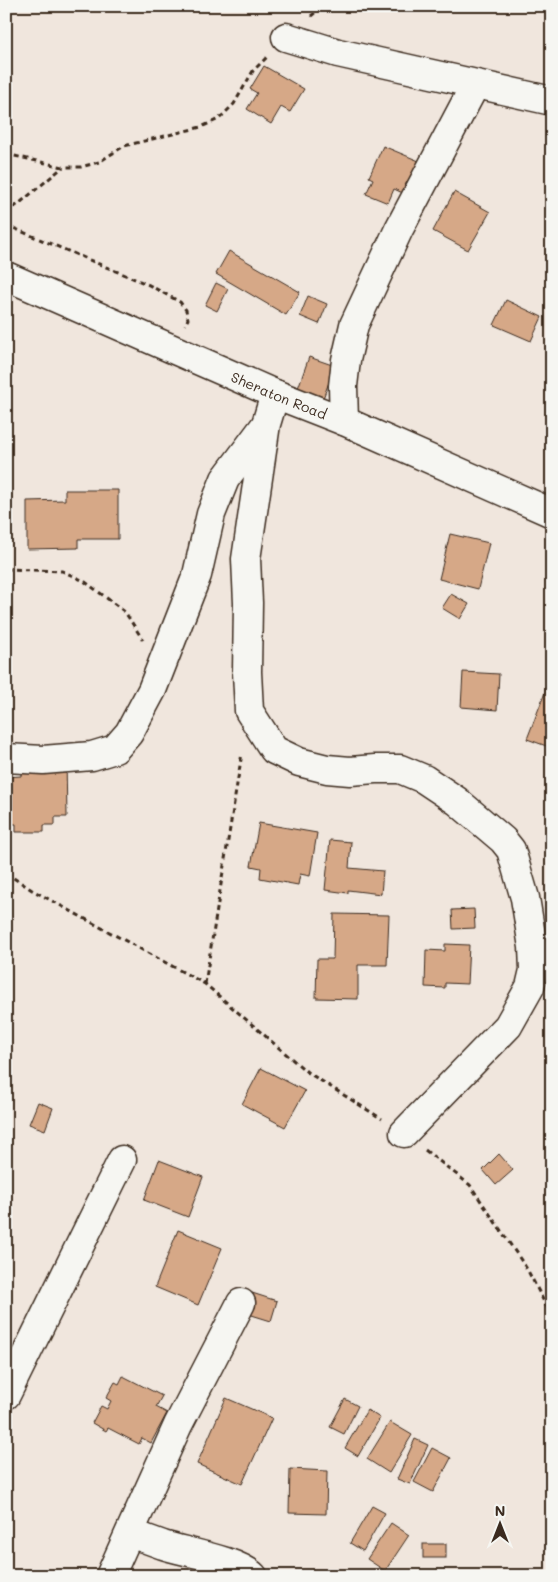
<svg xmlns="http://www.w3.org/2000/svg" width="558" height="1582" font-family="Mali,sans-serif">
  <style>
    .building { fill: #d6a887; stroke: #3b2a1e }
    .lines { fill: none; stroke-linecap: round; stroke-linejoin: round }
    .minor-casing { stroke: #3b2a1e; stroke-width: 31 }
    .path { stroke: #3b2a1e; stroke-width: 3; stroke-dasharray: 5 4; stroke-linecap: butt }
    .minor { stroke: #f6f6f2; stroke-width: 28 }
    .labels { text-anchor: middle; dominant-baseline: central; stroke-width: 4; stroke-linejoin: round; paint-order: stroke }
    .street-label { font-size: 14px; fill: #3b2a1e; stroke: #f6f6f2 }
  </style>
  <rect width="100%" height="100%" fill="#f0e6dd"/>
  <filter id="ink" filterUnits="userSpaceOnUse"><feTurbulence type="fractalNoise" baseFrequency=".02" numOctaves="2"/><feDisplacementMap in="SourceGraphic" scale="10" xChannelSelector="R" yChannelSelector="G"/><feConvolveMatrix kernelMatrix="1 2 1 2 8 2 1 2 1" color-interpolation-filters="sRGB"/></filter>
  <g filter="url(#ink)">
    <g class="building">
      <polygon points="264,66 304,89 290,112 281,107 271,124 247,109 257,93 250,89"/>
      <polygon points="383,146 419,161 405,194 394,189 388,203 366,194 373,179 369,177"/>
      <polygon points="454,192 490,212 468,250 433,231"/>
      <polygon points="229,251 300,292 286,315 216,274"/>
      <polygon points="216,283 228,289 217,311 205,305"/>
      <polygon points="308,296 327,304 319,324 300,316"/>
      <polygon points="506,300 542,317 531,341 494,325"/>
      <polygon points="309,357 335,366 322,401 297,391"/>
      <polygon points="65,490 118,490 118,539 78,539 78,548 27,549 27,501 65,500"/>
      <polygon points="450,534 489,543 478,589 439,579"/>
      <polygon points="451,594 469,604 460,619 442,608"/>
      <polygon points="463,672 499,674 497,710 461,707"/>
      <polygon points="551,677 552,677 552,748 527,739"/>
      <polygon points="66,760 67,817 55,817 55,825 44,825 44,832 16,832 16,824 6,824 6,777 21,776 21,761"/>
      <polygon points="259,823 317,833 310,876 300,874 298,885 260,878 261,868 251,866"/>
      <polygon points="330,840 351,842 349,868 383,871 381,894 348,890 348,893 325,890"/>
      <polygon points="474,909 475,928 453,929 452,910"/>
      <polygon points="334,914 389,915 387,965 358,965 358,999 316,998 317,959 333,959"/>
      <polygon points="445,944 469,945 467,984 445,983 445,988 425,987 426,950 445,951"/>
      <polygon points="261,1068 305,1091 285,1127 242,1104"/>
      <polygon points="38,1102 53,1108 45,1130 29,1124"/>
      <polygon points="499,1154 513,1170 496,1185 483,1170"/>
      <polygon points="159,1160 203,1177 188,1217 144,1200"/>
      <polygon points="178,1230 222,1248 198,1305 155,1287"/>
      <polygon points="249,1292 277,1301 271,1321 242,1312"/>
      <polygon points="123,1376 162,1396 156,1407 167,1413 151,1443 142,1438 139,1444 108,1428 106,1431 92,1423 101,1406 107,1409 111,1401 106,1398 115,1382 119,1384"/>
      <polygon points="226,1398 272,1418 242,1484 197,1464"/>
      <polygon points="345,1399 358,1406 344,1434 330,1427"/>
      <polygon points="367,1410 380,1418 358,1456 345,1448"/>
      <polygon points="390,1422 412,1435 389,1473 367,1459"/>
      <polygon points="415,1439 428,1445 410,1484 397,1479"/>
      <polygon points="432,1448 451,1458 433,1492 414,1482"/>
      <polygon points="290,1469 327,1471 326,1514 289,1513"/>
      <polygon points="372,1506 385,1513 363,1551 350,1543"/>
      <polygon points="391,1523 409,1535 385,1571 367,1559"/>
      <rect x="423" y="1544" width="23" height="14"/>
    </g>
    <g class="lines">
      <defs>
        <g id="minor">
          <polyline points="286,37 338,53 552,101"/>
          <path id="s1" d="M6,276L275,394L344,421L552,513"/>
          <polyline points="275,394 266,424 246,559 248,603 247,672 249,711 274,750 299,762 327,769 350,771 375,769 400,769 424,779 457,801 503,840 511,850 525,898 533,947 534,970 530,987 508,1026 404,1133"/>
          <polyline points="344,421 343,386 346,360 354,325 399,229 475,85"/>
          <polyline points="6,758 43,760 92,756 115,749 129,733 152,690 197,575 211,514 225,479 264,427"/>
          <polyline points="6,1395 122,1160"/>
          <path d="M130,1533C141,1537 152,1541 163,1545C185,1552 239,1561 253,1576"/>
          <polyline points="110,1576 178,1425 241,1303"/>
        </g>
      </defs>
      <use href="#minor" class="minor-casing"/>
      <g class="path">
        <polyline points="311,16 323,6"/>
        <polyline points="6,154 63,167 81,167 99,162 124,146 201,127 219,119 234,104 253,71 268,56"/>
        <polyline points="6,213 21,202 63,167"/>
        <polyline points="6,225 149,285 180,302 186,310 188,319 185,325"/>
        <polyline points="6,569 62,571 84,581 104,596 125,612 143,640"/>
        <polyline points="6,873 32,890 205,984 307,1072 382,1119"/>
        <polyline points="205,984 242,753"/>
        <polyline points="425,1150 470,1185 527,1269 552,1317"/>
      </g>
      <use href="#minor" class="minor"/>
    </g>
  </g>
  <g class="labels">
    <g class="street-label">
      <text stroke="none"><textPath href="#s1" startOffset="298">Sheraton Road</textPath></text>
    </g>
  </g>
  <rect width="558" height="1582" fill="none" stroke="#f6f6f2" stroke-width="25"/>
  <rect x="12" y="12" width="533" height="1557" fill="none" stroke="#3b2a1e" stroke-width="2" filter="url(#ink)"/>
  <g transform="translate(500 1524)" stroke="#f6f6f2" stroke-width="4" paint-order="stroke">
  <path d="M0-4L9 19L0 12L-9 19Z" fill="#3b2a1e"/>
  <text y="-8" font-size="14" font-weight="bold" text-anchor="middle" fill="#3b2a1e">N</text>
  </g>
</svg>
